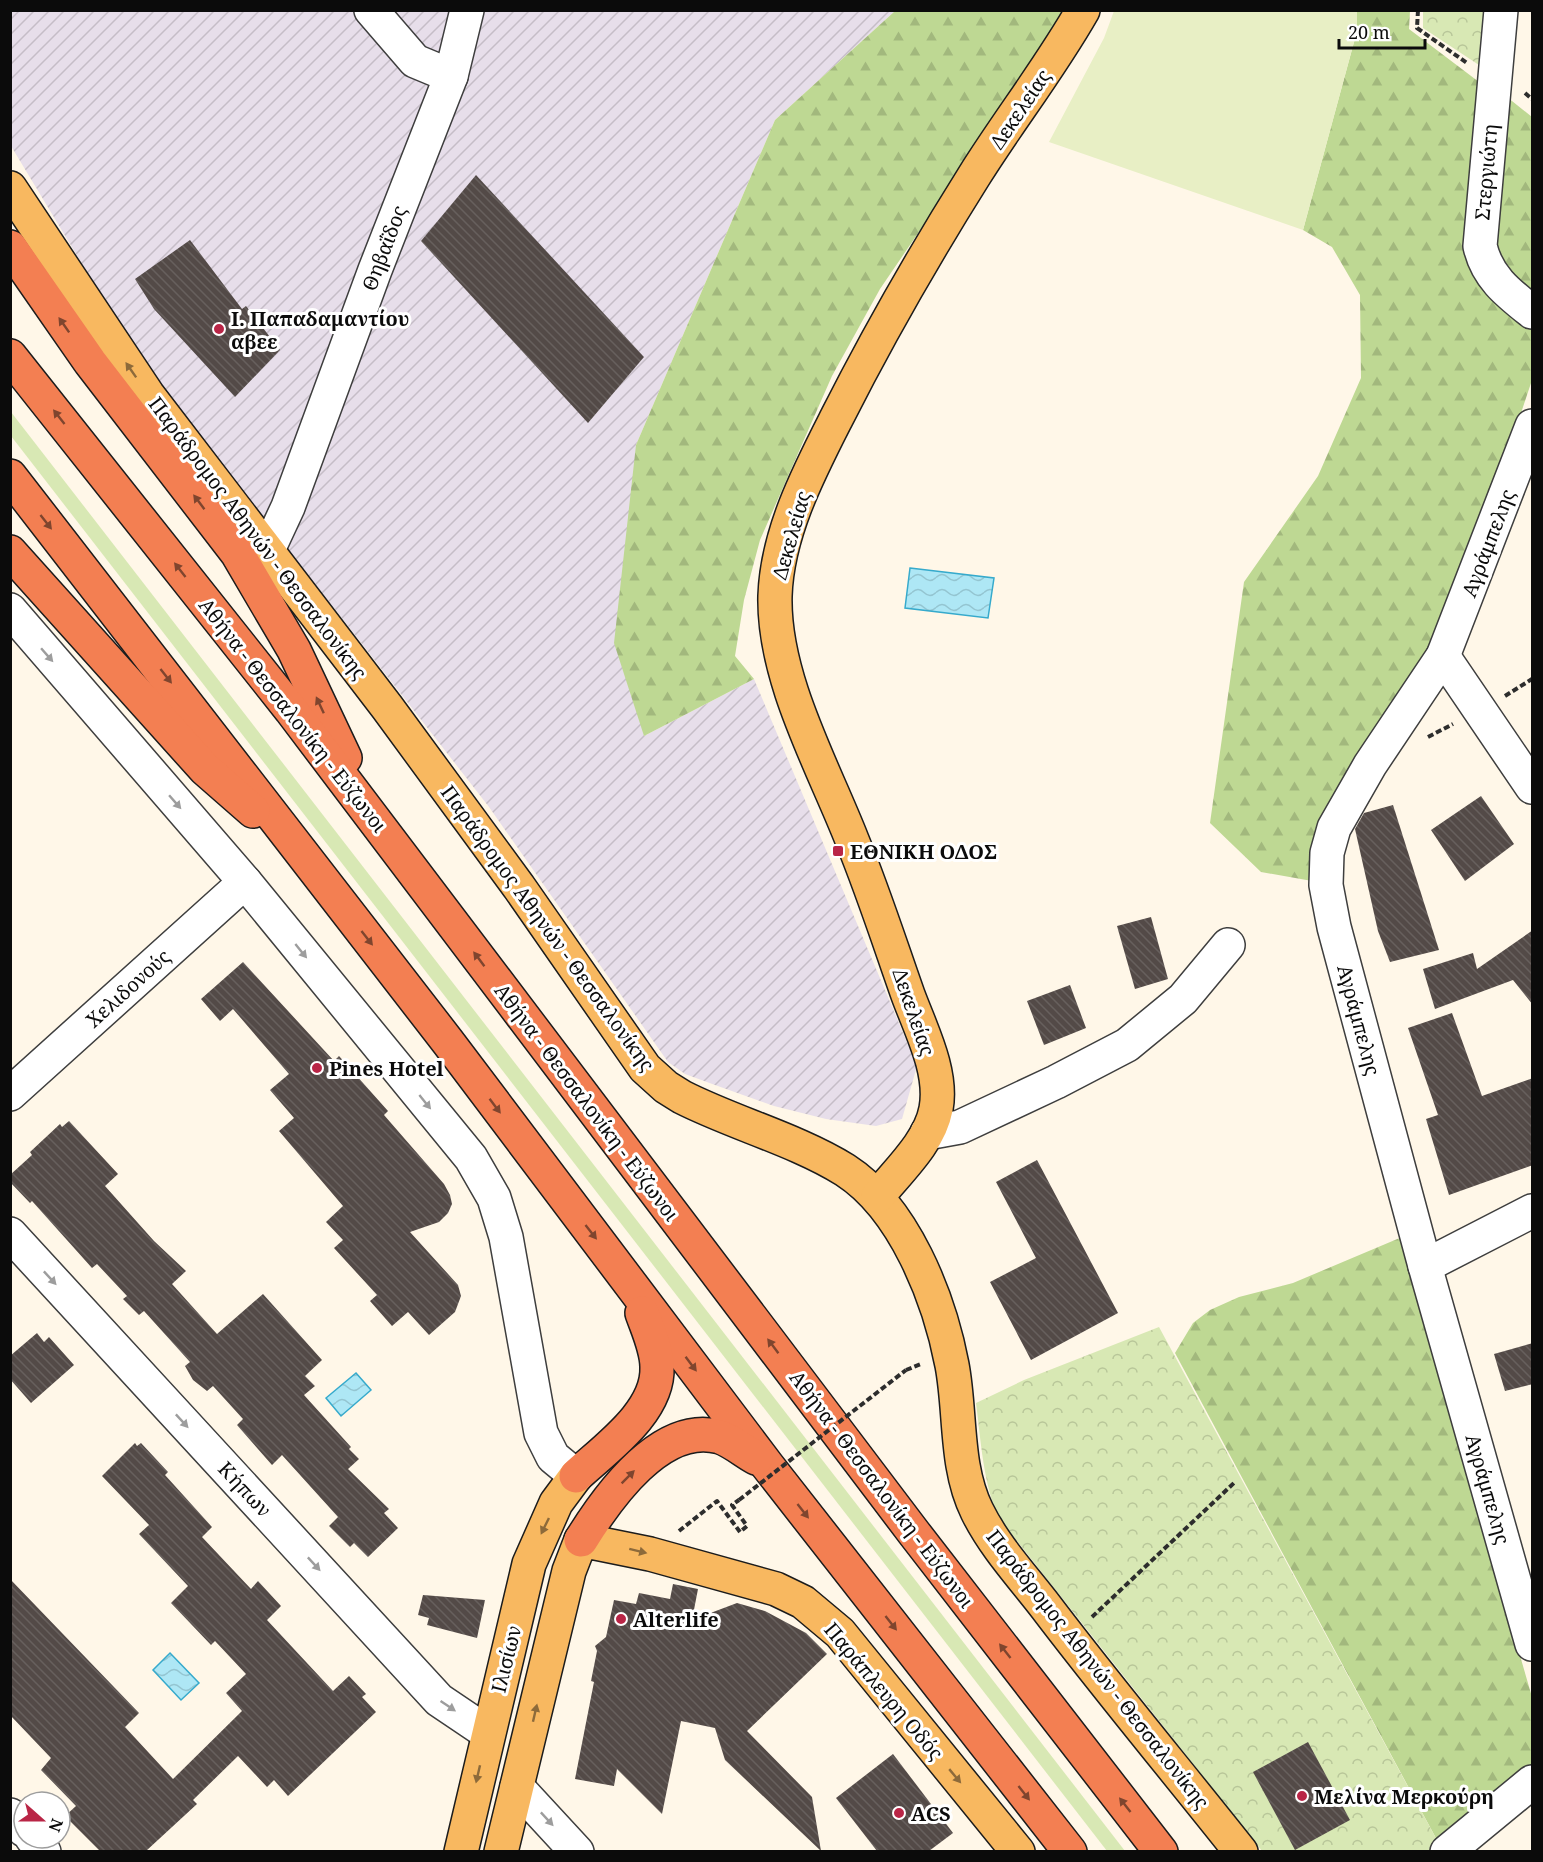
<svg xmlns="http://www.w3.org/2000/svg" width="1543" height="1862" font-family="'Noto Serif',serif">
  <style>
    .industrial { fill: url(#industrial-furrows) }
    .grass { fill: #d8e8b4 }
    .forest { fill: url(#forest-firs) }
    .park { fill: url(#park-crowns) }
    .pitch { fill: #e8efc5 }
    .water { fill: url(#water-waves); stroke: #36aacc; stroke-width: 1.5 }
    .building { fill: url(#building-back-hatch) }
    .lines { fill: none; stroke-linecap: round; stroke-linejoin: round }
    .minor-casing { stroke: #3e3e3e; stroke-width: 36 }
    .major-casing { stroke: #1c1c1c; stroke-width: 36 }
    .highway-casing { stroke: #1c1c1c; stroke-width: 36 }
    .path { stroke: #2d2d2d; stroke-width: 4; stroke-dasharray: 6 3; stroke-linecap: butt }
    .minor { stroke: #fff; stroke-width: 33 }
    .major { stroke: #f8b860; stroke-width: 33 }
    .highway { stroke: #f37f52; stroke-width: 33 }
    .path-bridge { stroke: #2d2d2d; stroke-width: 4; stroke-dasharray: 6 3; stroke-linecap: butt }
    .oneway { fill: #7f452e }
    .oneway2 { fill: #8d6a3a }
    .oneway3 { fill: #9d9d9d }
    .poi-dot { fill: #b92546; stroke: #fff; stroke-width: 2 }
    .labels { text-anchor: middle; dominant-baseline: central; stroke-width: 6; stroke-linejoin: round; paint-order: stroke }
    .street-label { font-size: 20px; fill: #0b0b0b; stroke: #fff }
    .poi-label { font-size: 20px; font-weight: bold; fill: #0b0b0b; stroke: #fff; text-anchor: start }
  </style>
  <defs>
    <pattern id="industrial-furrows" width="10" height="10" patternUnits="userSpaceOnUse" patternTransform="scale(1.5)"><rect width="10" height="10" fill="#e7deea"/><path d="M-1 1l2-2M0 10L10 0M9 11l2-2" fill="none" stroke="#c5bdc7"/></pattern>
    <pattern id="forest-firs" width="22" height="20" patternUnits="userSpaceOnUse" patternTransform="scale(1.5)"><rect width="22" height="20" fill="#bed893"/><path d="M5 1l3.5 6h-7zM16 11l3.5 6h-7z" fill="#a2b87d"/></pattern>
    <pattern id="park-crowns" width="20" height="18" patternUnits="userSpaceOnUse" patternTransform="scale(1.5)"><rect width="20" height="18" fill="#d8e8b4"/><path d="M2 6a3 3 0 1 1 6 0M12 15a3 3 0 1 1 6 0" fill="none" stroke="#b8c699"/></pattern>
    <pattern id="water-waves" width="16" height="10" patternUnits="userSpaceOnUse" patternTransform="scale(1.5)"><rect width="16" height="10" fill="#aee7f5"/><path d="M0 5q4-4 8 0t8 0" fill="none" stroke="#94c5d1"/></pattern>
    <pattern id="building-back-hatch" width="6" height="6" patternUnits="userSpaceOnUse" patternTransform="scale(1.5)"><rect width="6" height="6" fill="#534a47"/><path d="M-1 5l2 2M0 0l6 6M5-1l2 2" fill="none" stroke="#67605d"/></pattern>
  </defs>
  <rect width="100%" height="100%" fill="#fff7e8"/>
  <polygon class="industrial" points="11,11 895,11 775,120 636,445 644,736 754,679 917,1066 902,1119 876,1126 826,1119 774,1106 715,1085 685,1074 668,1062 489,807 179,409 108,307 11,146"/>
  <polygon class="grass" points="10,412 11,412 1125,1851 1107,1851 11,436"/>
  <g class="forest">
    <polygon points="895,11 1062,11 1049,41 880,289 832,376 760,540 744,600 735,656 754,679 644,736 614,643 636,445 775,120"/>
    <polygon points="1357,11 1410,11 1409,29 1479,82 1507,97 1532,117 1532,380 1502,470 1427,663 1312,881 1261,872 1210,823 1244,582 1318,476 1361,378 1360,295 1332,247 1303,230 1357,31"/>
    <polygon points="1402,1237 1426,1332 1532,1697 1532,1766 1438,1842 1175,1353 1193,1323 1210,1310 1239,1297 1293,1283"/>
  </g>
  <g class="park">
    <polygon points="1423,11 1486,11 1482,67 1423,28"/>
    <path d="M1159,1327L1438,1842L1428,1851H1262L998,1517C983,1481 981,1442 976,1403L1024,1380Z"/>
  </g>
  <polygon class="pitch" points="1114,11 1357,11 1357,31 1303,230 1049,142 1104,38"/>
  <g class="water">
    <polygon points="910,568 994,578 988,618 905,608"/>
    <polygon points="356,1373 371,1390 341,1416 326,1398"/>
    <polygon points="170,1653 199,1683 181,1700 153,1670"/>
  </g>
  <g class="building">
    <polygon points="476,175 644,357 588,423 421,241"/>
    <polygon points="190,240 242,309 246,306 280,350 235,397 154,309 135,279"/>
    <polygon points="1481,796 1514,844 1465,881 1431,830"/>
    <polygon points="1393,805 1439,950 1390,962 1378,931 1355,829 1364,813"/>
    <polygon points="1151,917 1168,979 1135,989 1117,926"/>
    <polygon points="1533,930 1533,1005 1513,980 1435,1009 1423,969 1473,953 1477,969"/>
    <polygon points="243,962 334,1061 339,1056 388,1111 384,1115 444,1184 450,1195 452,1204 448,1213 439,1222 410,1232 458,1285 461,1296 455,1312 429,1335 408,1312 392,1326 370,1301 377,1295 334,1248 343,1240 326,1222 343,1206 279,1131 294,1118 270,1090 289,1074 233,1009 220,1021 201,999"/>
    <polygon points="1070,985 1086,1028 1044,1045 1027,1001"/>
    <polygon points="1452,1013 1482,1096 1533,1078 1533,1165 1449,1195 1426,1119 1438,1115 1408,1028"/>
    <polygon points="69,1121 118,1174 105,1186 154,1241 186,1271 172,1284 217,1334 263,1294 322,1360 305,1376 315,1386 304,1395 351,1447 349,1449 359,1459 348,1469 389,1509 384,1513 398,1528 368,1557 354,1543 350,1547 329,1526 338,1517 282,1455 272,1465 237,1425 243,1419 213,1386 207,1391 193,1380 185,1366 190,1362 144,1311 139,1315 123,1299 127,1296 97,1264 92,1268 32,1201 30,1203 10,1182 10,1175 32,1155 30,1152 60,1124 62,1127"/>
    <polygon points="1037,1160 1118,1313 1031,1360 990,1282 1036,1258 996,1182"/>
    <polygon points="37,1333 44,1342 49,1337 74,1365 31,1403 10,1379 10,1356"/>
    <polygon points="1533,1343 1533,1384 1505,1391 1494,1354"/>
    <polygon points="135,1443 137,1446 141,1443 168,1472 165,1475 212,1527 202,1537 251,1589 258,1581 281,1606 267,1620 333,1691 349,1676 366,1694 362,1697 376,1712 288,1796 274,1780 267,1787 238,1756 193,1800 197,1804 146,1851 100,1851 65,1816 76,1806 41,1770 51,1758 10,1715 10,1579 139,1713 125,1727 173,1779 242,1711 226,1693 246,1674 215,1641 211,1645 171,1603 188,1586 139,1534 149,1525 102,1476"/>
    <polygon points="673,1584 698,1589 692,1620 737,1603 765,1611 806,1633 827,1654 747,1731 812,1797 821,1851 725,1760 715,1728 681,1721 662,1814 617,1769 614,1786 575,1779 594,1682 591,1681 597,1651 595,1646 606,1637 614,1600 636,1604 639,1593 670,1599"/>
    <polygon points="423,1595 485,1600 477,1638 427,1625 429,1618 418,1615"/>
    <polygon points="1308,1742 1350,1820 1295,1850 1253,1772"/>
    <polygon points="893,1754 953,1833 929,1851 877,1851 836,1798"/>
  </g>
  <g class="lines">
    <defs>
      <g id="minor">
        <polyline points="371,10 415,61 451,76"/>
        <path d="M1501,10L1480,246C1487,277 1508,293 1532,312"/>
        <polyline points="1532,426 1443,656 1370,765 1334,828 1327,853 1326,885 1334,927 1425,1266 1532,1644"/>
        <polyline points="268,550 288,507 375,270 451,76 467,10"/>
        <polyline points="10,610 245,882 471,1158 494,1198 506,1237 541,1433 553,1457 576,1476"/>
        <polyline points="1443,656 1532,787"/>
        <polyline points="10,1094 245,882"/>
        <polyline points="927,1133 960,1127 1056,1082 1127,1045 1183,999 1228,945"/>
        <polyline points="10,1234 439,1700 488,1733"/>
        <polyline points="1425,1266 1532,1211"/>
        <polyline points="517,1787 577,1852"/>
        <polyline points="10,1815 24,1830"/>
        <polyline points="32,1838 44,1852"/>
        <polyline points="1447,1852 1532,1782"/>
      </g>
      <g id="major">
        <path d="M10,188L148,395L387,707L519,887L645,1068L666,1087L682,1097C733,1123 797,1140 845,1170C904,1208 939,1297 952,1365C961,1412 955,1467 977,1511C994,1546 1023,1577 1046,1607C1109,1690 1176,1770 1241,1852"/>
        <path d="M878,1196C898,1171 930,1142 936,1109C943,1072 921,1030 908,995C890,944 873,891 852,840C823,766 773,678 775,596C777,533 809,472 837,417C879,334 925,254 974,176C1009,120 1050,68 1083,10"/>
        <polyline points="461,1852 529,1564 556,1503 576,1476"/>
        <polyline points="501,1852 569,1571 581,1540 650,1554 776,1589 803,1602 840,1633 1018,1852"/>
      </g>
      <g id="highway">
        <polyline points="10,247 90,362 237,553 294,650 345,758"/>
        <polyline points="10,356 291,710 914,1533 1161,1852"/>
        <polyline points="10,476 448,1042 767,1465 1070,1852"/>
        <polyline points="10,552 205,769 253,811"/>
        <path d="M576,1476C605,1449 659,1412 657,1367C657,1349 648,1330 642,1313"/>
        <path d="M581,1540C607,1498 661,1420 720,1437C732,1441 745,1452 756,1458"/>
      </g>
    </defs>
    <use href="#minor" class="minor-casing"/>
    <use href="#major" class="major-casing"/>
    <use href="#highway" class="highway-casing"/>
    <g class="path">
      <polyline points="1418,10 1417,28 1467,63"/>
      <polyline points="1525,93 1532,99"/>
      <polyline points="1505,696 1532,679"/>
      <polyline points="1428,737 1453,724"/>
      <polyline points="906,1370 921,1364"/>
      <polyline points="679,1531 717,1501 740,1532 747,1526 732,1505 739,1500"/>
      <polyline points="1092,1617 1235,1482"/>
    </g>
    <use href="#minor" class="minor"/>
    <use href="#major" class="major"/>
    <use href="#highway" class="highway"/>
    <polyline class="path-bridge" points="739,1500 906,1370"/>
  </g>
  <defs><path id="oneway-solid" d="M-6-.8H1V-3.2L6.5 0L1 3.2V.8H-6Z" transform="scale(1.5)"/></defs>
  <g class="oneway">
    <use href="#oneway-solid" transform="translate(64 325) rotate(-125)"/>
    <use href="#oneway-solid" transform="translate(59 417) rotate(-128)"/>
    <use href="#oneway-solid" transform="translate(199 502) rotate(-127)"/>
    <use href="#oneway-solid" transform="translate(46 522) rotate(52)"/>
    <use href="#oneway-solid" transform="translate(180 570) rotate(-128)"/>
    <use href="#oneway-solid" transform="translate(166 676) rotate(52)"/>
    <use href="#oneway-solid" transform="translate(320 705) rotate(-115)"/>
    <use href="#oneway-solid" transform="translate(367 938) rotate(52)"/>
    <use href="#oneway-solid" transform="translate(479 959) rotate(-127)"/>
    <use href="#oneway-solid" transform="translate(495 1106) rotate(53)"/>
    <use href="#oneway-solid" transform="translate(591 1232) rotate(52)"/>
    <use href="#oneway-solid" transform="translate(773 1346) rotate(-127)"/>
    <use href="#oneway-solid" transform="translate(691 1364) rotate(53)"/>
    <use href="#oneway-solid" transform="translate(628 1477) rotate(-45)"/>
    <use href="#oneway-solid" transform="translate(803 1511) rotate(52)"/>
    <use href="#oneway-solid" transform="translate(891 1623) rotate(52)"/>
    <use href="#oneway-solid" transform="translate(1005 1651) rotate(-128)"/>
    <use href="#oneway-solid" transform="translate(1024 1793) rotate(52)"/>
    <use href="#oneway-solid" transform="translate(1125 1805) rotate(-128)"/>
  </g>
  <g class="oneway2">
    <use href="#oneway-solid" transform="translate(131 370) rotate(-125)"/>
    <use href="#oneway-solid" transform="translate(545 1526) rotate(116)"/>
    <use href="#oneway-solid" transform="translate(638 1551) rotate(14)"/>
    <use href="#oneway-solid" transform="translate(535 1713) rotate(-77)"/>
    <use href="#oneway-solid" transform="translate(478 1774) rotate(103)"/>
    <use href="#oneway-solid" transform="translate(955 1776) rotate(50)"/>
  </g>
  <g class="oneway3">
    <use href="#oneway-solid" transform="translate(47 655) rotate(49)"/>
    <use href="#oneway-solid" transform="translate(175 802) rotate(49)"/>
    <use href="#oneway-solid" transform="translate(301 951) rotate(51)"/>
    <use href="#oneway-solid" transform="translate(425 1102) rotate(51)"/>
    <use href="#oneway-solid" transform="translate(50 1278) rotate(47)"/>
    <use href="#oneway-solid" transform="translate(182 1421) rotate(47)"/>
    <use href="#oneway-solid" transform="translate(314 1564) rotate(47)"/>
    <use href="#oneway-solid" transform="translate(448 1706) rotate(34)"/>
    <use href="#oneway-solid" transform="translate(547 1819) rotate(47)"/>
  </g>
  <g class="poi-dot">
    <circle cx="219" cy="329" r="6"/>
    <rect x="832" y="845" width="12" height="12" rx="3"/>
    <circle cx="317" cy="1068" r="6"/>
    <circle cx="621" cy="1619" r="6"/>
    <circle cx="1302" cy="1796" r="6"/>
    <circle cx="899" cy="1813" r="6"/>
  </g>
  <g class="labels">
    <g class="street-label">
      <text transform="translate(1020 109) rotate(-56)">Δεκελείας</text>
      <text transform="translate(1486 172) rotate(-85)">Στεργιώτη</text>
      <text transform="translate(384 248) rotate(-69)">Θηβαΐδος</text>
      <text transform="translate(791 535) rotate(-74)">Δεκελείας</text>
      <text transform="translate(258 538) rotate(53)">Παράδρομος Αθηνών - Θεσσαλονίκης</text>
      <text transform="translate(1488 543) rotate(-69)">Αγράμπελης</text>
      <text transform="translate(293 715) rotate(52)">Αθήνα - Θεσσαλονίκη - Εύζωνοι</text>
      <text transform="translate(548 928) rotate(54)">Παράδρομος Αθηνών - Θεσσαλονίκης</text>
      <text transform="translate(128 988) rotate(-42)">Χελιδονούς</text>
      <text transform="translate(914 1012) rotate(71)">Δεκελείας</text>
      <text transform="translate(1359 1020) rotate(75)">Αγράμπελης</text>
      <text transform="translate(587 1102) rotate(53)">Αθήνα - Θεσσαλονίκη - Εύζωνοι</text>
      <text transform="translate(245 1489) rotate(47)">Κήπων</text>
      <text transform="translate(882 1489) rotate(53)">Αθήνα - Θεσσαλονίκη - Εύζωνοι</text>
      <text transform="translate(1488 1489) rotate(74)">Αγράμπελης</text>
      <text transform="translate(506 1659) rotate(-76)">Ιλισίων</text>
      <text transform="translate(1098 1669) rotate(52)">Παράδρομος Αθηνών - Θεσσαλονίκης</text>
      <text transform="translate(884 1691) rotate(50)">Παράπλευρη Οδός</text>
    </g>
    <g class="poi-label">
      <text x="231" y="318">Ι. Παπαδαμαντίου<tspan x="231" dy="23">αβεε</tspan></text>
      <text x="850" y="851">ΕΘΝΙΚΗ ΟΔΟΣ</text>
      <text x="329" y="1068">Pines Hotel</text>
      <text x="633" y="1619">Alterlife</text>
      <text x="1314" y="1796">Μελίνα Μερκούρη</text>
      <text x="911" y="1813">ACS</text>
    </g>
  </g>
  <rect width="1543" height="1862" fill="none" stroke="#0b0b0b" stroke-width="24"/>
  <g transform="translate(42 1820) rotate(111)"><circle r="28" fill="#ffffff" stroke="#9d9d9d" stroke-width="1.5"/>
  <path d="M0-4.5L10 22L0 15L-10 22Z" fill="#b92546"/>
  <text y="-9" font-size="16" font-weight="bold" text-anchor="middle" fill="#0b0b0b">N</text>
  </g>
  <path d="M1339 39v9h86v-9" fill="none" stroke="#0b0b0b" stroke-width="3"/>
  <text x="1348" y="39" font-size="18" fill="#0b0b0b" stroke="#ffffff" stroke-width="4.5" paint-order="stroke">20 m</text>
</svg>
